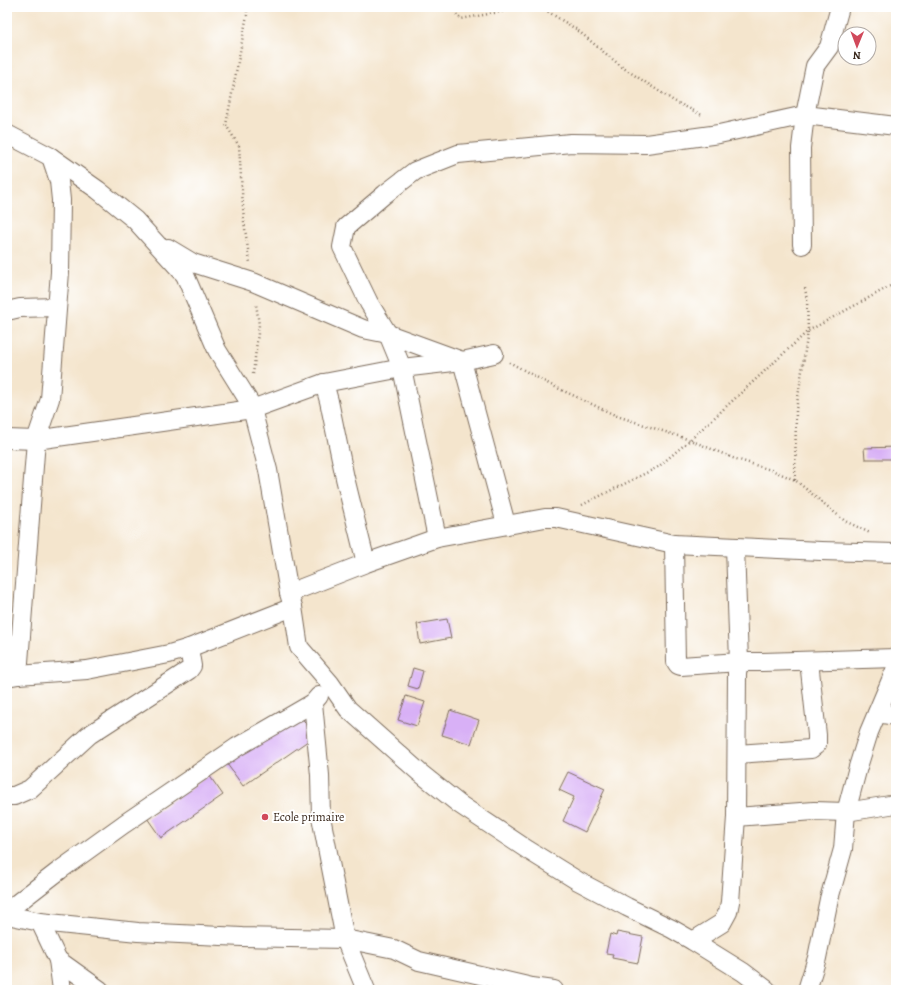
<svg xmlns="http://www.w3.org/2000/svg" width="903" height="997" font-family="Alegreya,serif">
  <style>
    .building { fill: #d8b0f6 }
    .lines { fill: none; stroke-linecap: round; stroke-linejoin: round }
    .minor-casing { stroke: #7c6b5b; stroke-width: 20 }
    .path { stroke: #7c6b5b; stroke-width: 2.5; stroke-dasharray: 1 3; stroke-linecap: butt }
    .minor { stroke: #fff; stroke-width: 18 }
    .poi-dot { fill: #d1495b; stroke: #fff; stroke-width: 1.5 }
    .labels { text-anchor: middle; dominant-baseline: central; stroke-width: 4; stroke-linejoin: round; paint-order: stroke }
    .poi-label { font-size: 12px; fill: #3b2a1e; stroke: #fff; text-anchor: start }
  </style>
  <rect width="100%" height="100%" fill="#fff"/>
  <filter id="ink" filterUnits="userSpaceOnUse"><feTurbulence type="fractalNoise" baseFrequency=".025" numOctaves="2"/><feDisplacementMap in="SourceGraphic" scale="8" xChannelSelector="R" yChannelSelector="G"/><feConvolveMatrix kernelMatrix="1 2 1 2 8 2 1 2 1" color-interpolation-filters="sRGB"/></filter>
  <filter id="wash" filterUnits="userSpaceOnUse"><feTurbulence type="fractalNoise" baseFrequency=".012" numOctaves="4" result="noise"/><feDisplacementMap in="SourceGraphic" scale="16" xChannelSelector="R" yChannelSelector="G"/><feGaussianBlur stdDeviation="0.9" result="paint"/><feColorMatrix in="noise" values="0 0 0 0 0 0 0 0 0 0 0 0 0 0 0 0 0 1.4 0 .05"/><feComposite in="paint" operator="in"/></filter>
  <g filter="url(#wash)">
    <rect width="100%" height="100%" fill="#f4e5cd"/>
    <g id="blocks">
      <g class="building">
        <polygon points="896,447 896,459 865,459 864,448"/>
        <polygon points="447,619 451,638 420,644 417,624"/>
        <polygon points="413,668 423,671 418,689 408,686"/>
        <polygon points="406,696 425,702 417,726 398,720"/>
        <polygon points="450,710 479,720 471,744 442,735"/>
        <polygon points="299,714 315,736 243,786 227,764"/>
        <polygon points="568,772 605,789 585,832 563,821 574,797 559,790"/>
        <polygon points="209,775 223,795 161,838 147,818"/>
        <polygon points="617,932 643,937 638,963 612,958 613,954 606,953 610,934 616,936"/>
      </g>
    </g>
  </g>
  <g filter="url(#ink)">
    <use href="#blocks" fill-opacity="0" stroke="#7c6b5b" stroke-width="1"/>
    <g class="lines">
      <defs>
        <g id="minor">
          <polyline points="7,134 51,157 98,190 135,220 185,275 217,350 250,403 252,409 268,470 289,593 293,607 299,647 330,683 348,709 419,772 459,804 528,850 578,881 627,907 672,929 693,941 743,972 767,990"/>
          <polyline points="802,245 801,148 805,115 815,66 829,47 840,7"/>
          <polyline points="168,248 193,263 253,282 363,329 388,334 462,361 506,524"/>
          <polyline points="7,311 20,308 57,307"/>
          <polyline points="324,383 329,401 345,478 366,563"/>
          <polyline points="7,439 36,440 252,409 324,383 402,368 462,361 494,354"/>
          <polyline points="437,538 402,368 388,334 369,303 342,247 346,227 385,194 415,171 458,154 571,143 646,144 719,134 805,115 896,126"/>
          <polyline points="674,544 676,662 678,665 681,666 739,662 735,547"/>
          <polyline points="289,593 366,563 437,538 545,518 556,518 674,544 821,551 896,553"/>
          <polyline points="18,675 36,440 50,399 60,272 61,200 59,181 51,157"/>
          <polyline points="7,677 18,675 87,670 169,654 189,648 293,607"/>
          <polyline points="319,696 313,703 320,775 321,817 345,939 366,990"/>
          <polyline points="877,713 896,716"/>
          <polyline points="737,754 811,749 817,744 817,735 809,661"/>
          <polyline points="7,796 14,796 30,789 89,735 189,670 192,666 189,648"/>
          <polyline points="736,817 814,811 846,812 896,804"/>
          <polyline points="7,911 60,870 124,824 237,747 313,703"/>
          <polyline points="7,915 40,922 138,932 242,937 345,939 394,949 419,961 532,987 554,990"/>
          <polyline points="40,922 58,960"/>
          <polyline points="693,941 722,923 728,912 730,902 736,817 737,673 739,662 762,662 896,658"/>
          <polyline points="62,990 58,960 100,990"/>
          <polyline points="807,990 817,958 829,899 843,849 846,812 858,767 869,732 896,668"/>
        </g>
      </defs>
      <use href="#minor" class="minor-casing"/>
      <g class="path">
        <polyline points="247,7 247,15 226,125 239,146 244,222 250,263"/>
        <polyline points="454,7 455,13 461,19 527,7"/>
        <polyline points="529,7 542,8 576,29 622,67 674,101 702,115"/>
        <polyline points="509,362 551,385 617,416 690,440 733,458 774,471 795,480 845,521 870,533"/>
        <polyline points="253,374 259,325 256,303"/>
        <polyline points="795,480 796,410 808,331 807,300 805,288"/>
        <polyline points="582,505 658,467 690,440 808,331 896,283"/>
      </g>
      <use href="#minor" class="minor"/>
    </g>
  </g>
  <circle class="poi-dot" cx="265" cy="817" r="4"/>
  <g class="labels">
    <g class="poi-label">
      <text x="273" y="817">Ecole primaire</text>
    </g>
  </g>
  <rect width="903" height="997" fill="none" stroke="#fff" stroke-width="24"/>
  <g transform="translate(857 46) rotate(181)"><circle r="19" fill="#ffffff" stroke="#b1aaa5"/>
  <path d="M0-3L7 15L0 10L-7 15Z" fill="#d1495b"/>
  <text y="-6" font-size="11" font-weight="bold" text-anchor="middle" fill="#3b2a1e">N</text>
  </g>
</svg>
